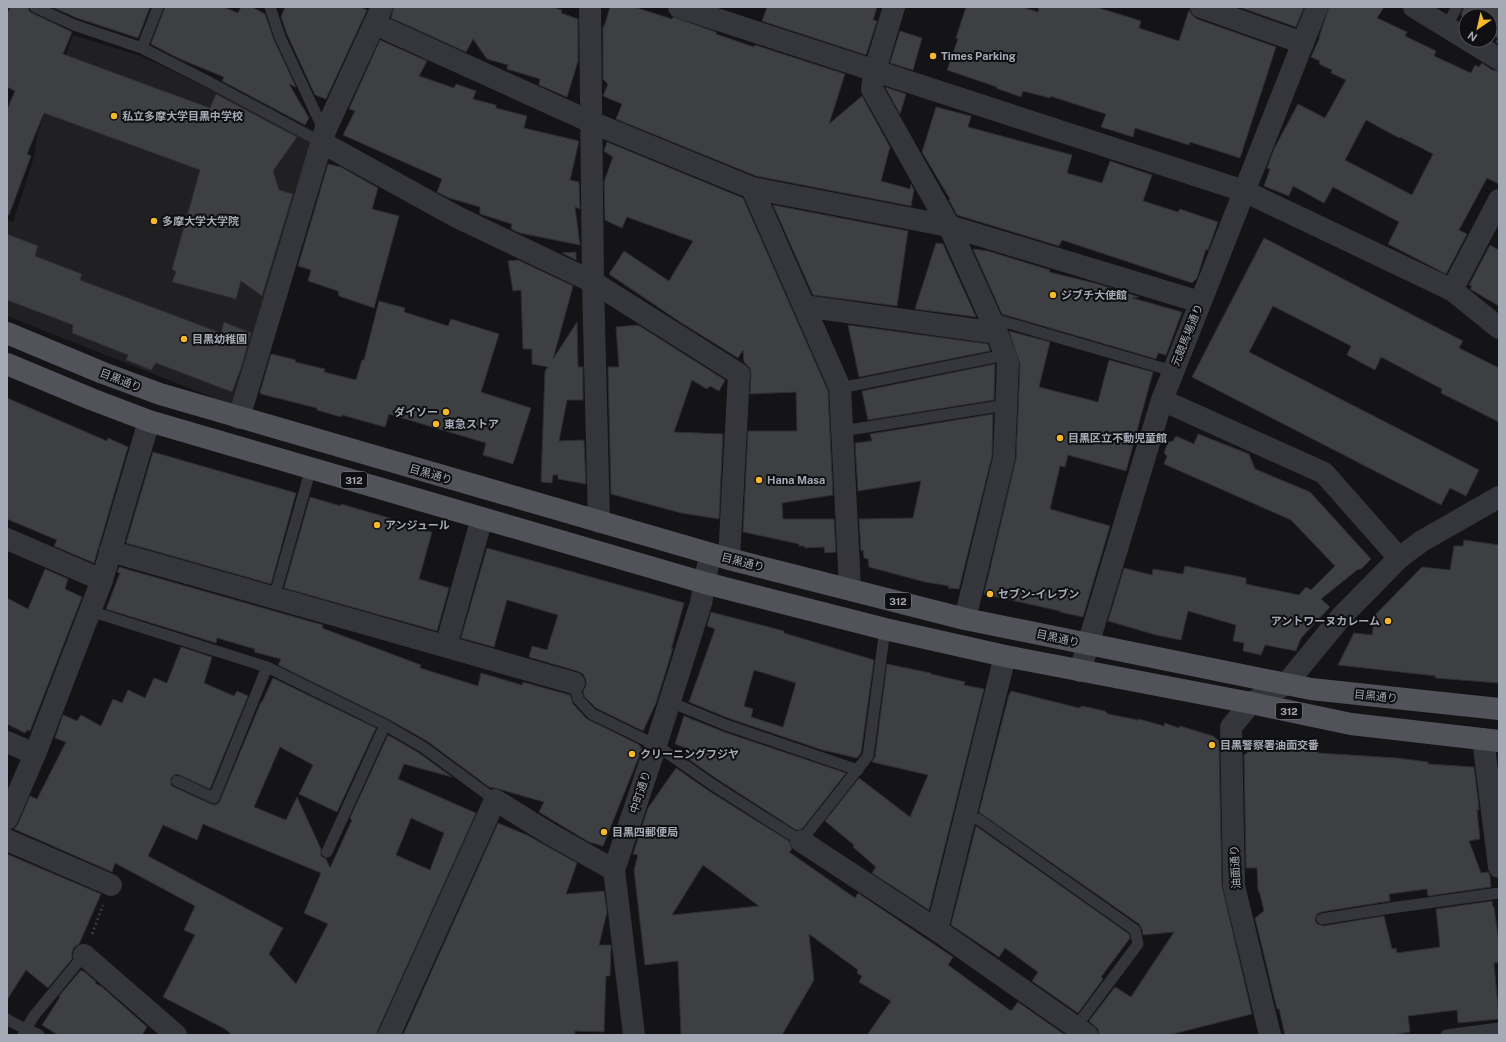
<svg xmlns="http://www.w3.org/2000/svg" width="1506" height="1042" font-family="'Public Sans','Noto Sans JP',sans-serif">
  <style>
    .built { fill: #202023 }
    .building { fill: #3e3f43; stroke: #2e2e32; fill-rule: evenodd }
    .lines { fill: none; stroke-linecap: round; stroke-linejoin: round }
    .path { stroke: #3b3d42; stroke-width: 2.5; stroke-dasharray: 2 3; stroke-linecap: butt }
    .service { stroke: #35363b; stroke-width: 11 }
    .minor { stroke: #35363b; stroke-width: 22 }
    .tertiary { stroke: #35363b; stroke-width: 22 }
    .primary { stroke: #51525a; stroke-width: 22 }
    .poi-dot { fill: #f6b92b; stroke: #0f0f11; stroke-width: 1.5 }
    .labels { text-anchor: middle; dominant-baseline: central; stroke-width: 4; stroke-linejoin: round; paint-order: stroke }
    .shield { fill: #0f0f11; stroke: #787c84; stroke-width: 1 }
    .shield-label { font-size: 10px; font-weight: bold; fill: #a5aab6 }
    .poi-label { font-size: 11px; font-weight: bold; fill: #a5aab6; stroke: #0f0f11; text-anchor: start }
    .street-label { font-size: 11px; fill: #a5aab6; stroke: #0f0f11 }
  </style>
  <rect width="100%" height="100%" fill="#141416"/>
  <polygon class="built" points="73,35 141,56 321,142 232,405 7,316 7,219 13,222 34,157 37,134"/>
  <g class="building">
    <polygon points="10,7 28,7 29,11 32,13 72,32 63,54 210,108 216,94 297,137 273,171 279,190 293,194 262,296 241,281 236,299 172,282 176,272 172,269 200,170 44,113 27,154 31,156 9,215 7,215 7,110 15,91 7,87 7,14"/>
    <polygon points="52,7 150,7 138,38 77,18"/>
    <polygon points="165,7 223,7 238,13 241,7 252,7 265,14 274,40 296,87 289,84 309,118 305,125 222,81 224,77 180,59 151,44"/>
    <polygon points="285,7 360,7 367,10 326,99 315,95 287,34 281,17"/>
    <polygon points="394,7 551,7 562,10 561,13 578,19 578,61 567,97 539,85 540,79 507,69 508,65 487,59 473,39 466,52 391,18"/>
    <polygon points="610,7 634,7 672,19 673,17 716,32 716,34 754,47 755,45 845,74 829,124 862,96 890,147 881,181 910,189 911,184 914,190 911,206 756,176 616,119 622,104 603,96 608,84 603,79 603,26 604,27"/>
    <polygon points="767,7 877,7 873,20 877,21 866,55 762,21"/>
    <polygon points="966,7 1022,7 1038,12 1039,7 1096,7 1141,21 1139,28 1179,41 1189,10 1192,15 1197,19 1276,47 1240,158 1190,142 1189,145 1135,128 1133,137 1101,127 1106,114 1050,96 1050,98 1023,91 1021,97 996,88 997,87 947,70 958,39 956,38"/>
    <polygon points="1239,7 1304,7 1296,27"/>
    <path d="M1329,7H1384L1377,18L1407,32L1405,36L1436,51L1434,56L1471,73L1475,65L1479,67L1482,63L1492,70L1499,71V184L1487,178L1459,230L1467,234L1446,274L1388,244L1399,222L1333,187L1324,203L1293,186L1289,196L1264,186L1270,169L1267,168L1274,149L1298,104L1325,118L1346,80L1331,73L1332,70L1319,64L1320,61L1311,57L1320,37H1319ZM1366,120L1399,138L1400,137L1433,154L1412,195L1345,160Z"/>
    <polygon points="1464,7 1499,7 1499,44 1496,42 1498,38 1490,33 1490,16 1466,16 1466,18 1461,15"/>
    <polygon points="900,31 922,38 913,70 890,63"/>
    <polygon points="380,40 427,61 419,76 454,88 456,84 476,91 473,99 496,105 496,108 527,116 524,128 579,141 570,180 579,182 580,209 575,207 580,245 520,233 511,229 512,224 480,214 480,207 449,198 437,192 442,179 343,135 355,111 349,109"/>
    <polygon points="885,87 906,94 900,114"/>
    <polygon points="936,107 971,116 968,127 1072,155 1067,173 1102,183 1110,161 1152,175 1143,201 1178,212 1180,209 1218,222 1208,250 1206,249 1197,278 1192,283 1062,240 1059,246 957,215 949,200 950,199 922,152"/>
    <polygon points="607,142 743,198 828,391 833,495 782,503 783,519 834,519 836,552 825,553 824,547 805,548 804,546 799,546 799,544 743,532 748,431 797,431 796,392 750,394 751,374 750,368 744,362 743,350 738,358 680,322 609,274 624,251 669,281 693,241 627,217 622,228 605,220 604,182 613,157 604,151"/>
    <polygon points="328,164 341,167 378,188 372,209 399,216 374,308 339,296 338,291 308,281 311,270 298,266"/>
    <polygon points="773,205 908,231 897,306 813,295"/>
    <polygon points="7,234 38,246 35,256 82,274 80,280 221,333 224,322 251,333 242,365 232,392 156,363 151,370 126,360 128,355 72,333 73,325 7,300"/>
    <polygon points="1264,238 1463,341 1459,348 1499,368 1499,422 1441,393 1442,389 1381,357 1375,370 1347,355 1351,346 1273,306 1249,352 1479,470 1466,496 1450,488 1441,505 1192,377"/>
    <polygon points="936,243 943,244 976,317 915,309"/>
    <polygon points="1490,245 1499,250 1499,306 1470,289 1472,286 1469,285"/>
    <polygon points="973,249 988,251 1050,270 1049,272 1098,284 1139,297 1132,298 1182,312 1166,355 1158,353 1156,359 1002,314"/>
    <polygon points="576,252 576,260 562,253"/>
    <polygon points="518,260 573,286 553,359 577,322 578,367 583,367 583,400 567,400 559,441 584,440 586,484 558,479 558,475 553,475 552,483 541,482 545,371 548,367 532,364 532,349 523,349 521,290 513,291 508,261"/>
    <polygon points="379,301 405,308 404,312 448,326 451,319 499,334 481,392 531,408 513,464 483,455 486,443 389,414 385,427 342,415 341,417 317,410 317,408 261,394 260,392 271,354 296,360 295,362 325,369 324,372 356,380 362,360 364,360"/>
    <polygon points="638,325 725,380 719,391 710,386 707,389 692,380 674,432 723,434 719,519 681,513 611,494 608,367 619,367 616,327"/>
    <polygon points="848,325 988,344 990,351 859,377"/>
    <polygon points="1009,331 1050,342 1039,387 1098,402 1109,360 1153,372 1126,471 1068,455 1065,467 1060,466 1050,509 1110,526 1083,617 1060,612 1060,611 984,594 1016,459 1020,364"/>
    <polygon points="995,364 994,400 868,420 862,391"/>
    <polygon points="7,398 107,441 108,438 128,447 94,563 54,546 57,540 7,519"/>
    <polygon points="993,414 992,456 959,589 948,588 949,586 925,582 869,567 868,559 864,558 863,550 861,551 859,519 913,518 921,481 858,491 855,443 872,441 870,434"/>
    <polygon points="1198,434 1249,454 1255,469 1310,492 1371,559 1361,569 1357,570 1321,599 1330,607 1301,638 1296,651 1265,645 1261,655 1243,651 1244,643 1233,641 1236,625 1188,611 1181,640 1156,635 1108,621 1124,568 1152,575 1153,569 1183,574 1185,566 1246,578 1246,584 1299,595 1306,587 1311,590 1335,566 1291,520 1164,464 1167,456 1164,453 1168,442 1173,441 1176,436 1194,444"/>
    <polygon points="153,452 296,493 271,584 126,543"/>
    <polygon points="310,497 341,506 341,504 386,517 401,522 401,524 432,532 419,579 449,588 437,631 284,588"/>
    <polygon points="1464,540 1499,545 1499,683 1435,678 1436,676 1338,665 1354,633 1372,635 1375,615 1422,567 1450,570 1454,546 1463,546"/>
    <polygon points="487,548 684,603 671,650 673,648 656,703 643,731 596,708 584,696 583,691 586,686 586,680 583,674 577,671 529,657 532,646 547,650 558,615 507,600 494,647 461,638"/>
    <polygon points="119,567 323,625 322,628 421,665 420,668 478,686 481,673 522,685 523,682 570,695 573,704 587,719 638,744 642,749 603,846 589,842 539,812 544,802 495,788 489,787 427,741 388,719 278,665 281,659 254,652 255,649 217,638 216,643 106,609 120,573 117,572"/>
    <polygon points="45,569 68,579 65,589 82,597 30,731 27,730 25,733 7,724 7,598 28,609"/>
    <path d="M711,612L784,631V633L874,660L861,753L857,758L823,750L825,751L728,718L689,702L715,629L707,626ZM754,670L796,683L783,727L751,717L753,709L744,706Z"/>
    <path d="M181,647L212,657L204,683L234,696L237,691L248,696L210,789L177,774L173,776L171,778V785L174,787L211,804L215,805L219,803L261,702H262L273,678L376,728L337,812L299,794L313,765L280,747L254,807L286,820L297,797L321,849V856L326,859L330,868L352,820L350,818L388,735L419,753L452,777L404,764L398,779L476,813L378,1030L377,1035H232L225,1029L163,997L195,935L184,930L195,906L115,863L112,872L14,829L18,824L30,796L37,799L66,742L55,738L63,715L77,721L81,715L101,726L113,699L122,703L128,690L145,698L154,678L167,683ZM411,818L444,833L430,870L396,855ZM203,824L321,873L304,913L328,924L296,984L269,954L283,928L148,856L163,825L197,840Z"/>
    <polygon points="887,664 931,673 931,674 965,682 964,685 984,689 929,910 872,873 876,867 853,847 854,845 825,821 859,778 910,817 928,775 872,762 875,757"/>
    <polygon points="1011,691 1079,708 1082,706 1105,711 1108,714 1138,720 1139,719 1164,726 1165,723 1179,728 1180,726 1213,736 1219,741 1222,886 1252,1014 1169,1035 1099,1035 1098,1029 1089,1021 1115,987 1131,997 1174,932 1143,935 1142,929 1139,924 979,812 1009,694 1010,694"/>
    <polygon points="684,716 724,732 846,773 802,829 796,830 717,779 684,756 689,749 675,744"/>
    <polygon points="1261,743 1300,748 1318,748 1318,753 1397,758 1428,762 1428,764 1474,767 1478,799 1479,810 1477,810 1480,839 1469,841 1481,873 1488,872 1490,876 1491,887 1428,896 1427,889 1389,894 1390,901 1321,912 1317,914 1315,920 1317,924 1323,926 1384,916 1392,949 1396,948 1397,953 1440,947 1436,909 1492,901 1493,907 1494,907 1499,944 1499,962 1494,963 1499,1019 1458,1023 1457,1010 1408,1016 1410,1032 1393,1035 1285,1035 1279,1009 1277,1009 1255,918 1264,911 1260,894 1258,890 1257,868 1246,868 1244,755"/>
    <path d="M676,768L709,791L789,841L792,849L789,852L855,898L858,893L953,957L948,965L1011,1011L1018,1002L1065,1035H867L891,1001L859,982L862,976L857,973L858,970L809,934L814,980L782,1035H681L678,961L645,965L634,870L638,855L633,854L648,808ZM703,865L759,906L672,915Z"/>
    <polygon points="498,823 527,835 577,863 566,894 604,891 607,912 599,945 611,945 611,949 610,976 606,976 604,1032 575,1031 575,1035 403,1035"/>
    <polygon points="976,826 1129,934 1130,938 1101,977 1103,979 1078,1013 1032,981 1038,972 1005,948 999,957 951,925"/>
    <polygon points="7,854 101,894 79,944 74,947 72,952 72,959 48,988 26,970 7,1000"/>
    <polygon points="81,970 86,973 96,982 95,983 102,987 147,1027 142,1035 58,1035 42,1025 60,997 59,996"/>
  </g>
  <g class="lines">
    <polyline class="path" points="92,934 103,905"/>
    <g class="service">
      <polyline points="35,7 74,25 142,48 209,82 321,142"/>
      <polyline points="270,7 280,37 324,131"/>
      <polyline points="1446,27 1457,7"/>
      <polyline points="142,48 158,7"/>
      <polyline points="991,318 1173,371"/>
      <polyline points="840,388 1005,355"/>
      <polyline points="842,431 1006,405"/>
      <polyline points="274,598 311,468"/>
      <polyline points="90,611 267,667 385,725 423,747 495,800"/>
      <polyline points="574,683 578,699 592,714 656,745 713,785 801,841 868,756 885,629"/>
      <polyline points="670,702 726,725 858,770"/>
      <polyline points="177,781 214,798 267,667"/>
      <polyline points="965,818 978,819 1135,930 1138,944 1076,1027"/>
      <polyline points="327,852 385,725"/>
      <polyline points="1322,919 1391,908 1499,893"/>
      <path d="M7,1019C17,1026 28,1029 39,1035"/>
      <polyline points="23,1035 33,1017 84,955"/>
      <polyline points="1446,1035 1499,1028"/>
    </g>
    <g class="minor">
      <polyline points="590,7 593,282 599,522"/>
      <polyline points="679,7 1244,191 1452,290 1499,328"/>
      <polyline points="894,7 875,70 872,89 949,226 997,333 1008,363 1004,458 965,619"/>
      <polyline points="1201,7 1303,43"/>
      <polyline points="375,24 591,122 752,188 840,388 850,589"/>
      <polyline points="321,142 457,217 593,282 739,374 729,559"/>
      <polyline points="752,188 949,226 1200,302"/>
      <polyline points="1452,290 1499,200"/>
      <polyline points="804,306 997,333"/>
      <polyline points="1162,400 1324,473 1399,558"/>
      <polyline points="239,418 325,131 382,7"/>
      <polyline points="7,539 102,580"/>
      <polyline points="110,551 574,683"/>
      <polyline points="446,646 482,518"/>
      <polyline points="1251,703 1231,727 1234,886 1270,1035"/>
      <polyline points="1483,739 1499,867"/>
      <polyline points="7,742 35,754"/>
      <polyline points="7,819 35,754 102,580 149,421"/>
      <polyline points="7,840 111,885"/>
      <polyline points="801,841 937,930 1087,1035"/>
      <polyline points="937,930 1005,656"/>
      <polyline points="84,955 176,1035"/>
      <polyline points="389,1035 495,800 550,834 614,870"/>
    </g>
    <g class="tertiary">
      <polyline points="1414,7 1466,39"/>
      <polyline points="1468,40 1499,59"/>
      <polyline points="1080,671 1162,400 1317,7"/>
      <polyline points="1251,703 1286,684 1342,616 1399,558 1422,541 1499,497"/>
      <polyline points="634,1035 614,870 656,745 701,603 710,554"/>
    </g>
    <g class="primary">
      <polyline points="7,333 103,373 160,394 729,559 965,619 1286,684 1311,689 1499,709"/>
      <polyline points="7,364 91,399 149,421 705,583 885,629 1005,656 1251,703 1351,724 1499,741"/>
    </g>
  </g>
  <g class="poi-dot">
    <circle cx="933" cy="56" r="4"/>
    <circle cx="114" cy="116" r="4"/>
    <circle cx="154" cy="221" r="4"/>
    <circle cx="1053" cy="295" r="4"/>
    <circle cx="184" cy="339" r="4"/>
    <circle cx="446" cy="412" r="4"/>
    <circle cx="436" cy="424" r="4"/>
    <circle cx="1060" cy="438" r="4"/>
    <circle cx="759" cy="480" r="4"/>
    <circle cx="377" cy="525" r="4"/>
    <circle cx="990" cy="594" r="4"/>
    <circle cx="1388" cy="621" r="4"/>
    <circle cx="1212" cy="745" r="4"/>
    <circle cx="632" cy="754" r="4"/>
    <circle cx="604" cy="832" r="4"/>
  </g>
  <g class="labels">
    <g class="shield">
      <rect x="341" y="472" width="26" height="16" rx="3"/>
      <rect x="885" y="593" width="26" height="16" rx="3"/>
      <rect x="1276" y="703" width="26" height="16" rx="3"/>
    </g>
    <g class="shield-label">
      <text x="354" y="480">312</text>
      <text x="898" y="601">312</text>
      <text x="1289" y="711">312</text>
    </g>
    <g class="poi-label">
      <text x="941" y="56">Times Parking</text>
      <text x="122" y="116">私立多摩大学目黒中学校</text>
      <text x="162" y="221">多摩大学大学院</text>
      <text x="1061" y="295">ジブチ大使館</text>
      <text x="192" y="339">目黒幼稚園</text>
      <text x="438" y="412" text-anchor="end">ダイソー</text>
      <text x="444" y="424">東急ストア</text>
      <text x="1068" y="438">目黒区立不動児童館</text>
      <text x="767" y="480">Hana Masa</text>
      <text x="385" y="525">アンジュール</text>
      <text x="998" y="594">セブン-イレブン</text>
      <text x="1380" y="621" text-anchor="end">アントワーヌカレーム</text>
      <text x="1220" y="745">目黒警察署油面交番</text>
      <text x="640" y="754">クリーニングフジヤ</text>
      <text x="612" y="832">目黒四郵便局</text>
    </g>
    <g class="street-label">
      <text transform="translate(1187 335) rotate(-68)">元競馬場通り</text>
      <text transform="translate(121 380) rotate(21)">目黒通り</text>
      <text transform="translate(431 474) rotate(16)">目黒通り</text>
      <text transform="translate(743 562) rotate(14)">目黒通り</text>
      <text transform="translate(1058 638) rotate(12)">目黒通り</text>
      <text transform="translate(1376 696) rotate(6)">目黒通り</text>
      <text transform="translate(640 792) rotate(-72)">中町通り</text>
      <text transform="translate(1235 867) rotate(-93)">油面通り</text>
    </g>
  </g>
  <rect width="1506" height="1042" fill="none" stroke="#a5aab6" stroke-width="16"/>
  <g transform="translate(1478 28) rotate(214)"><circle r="19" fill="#0f0f11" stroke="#4b4d53"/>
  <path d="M0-3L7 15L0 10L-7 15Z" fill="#f6b92b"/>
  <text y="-6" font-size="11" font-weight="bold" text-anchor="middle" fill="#a5aab6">N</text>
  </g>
</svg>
